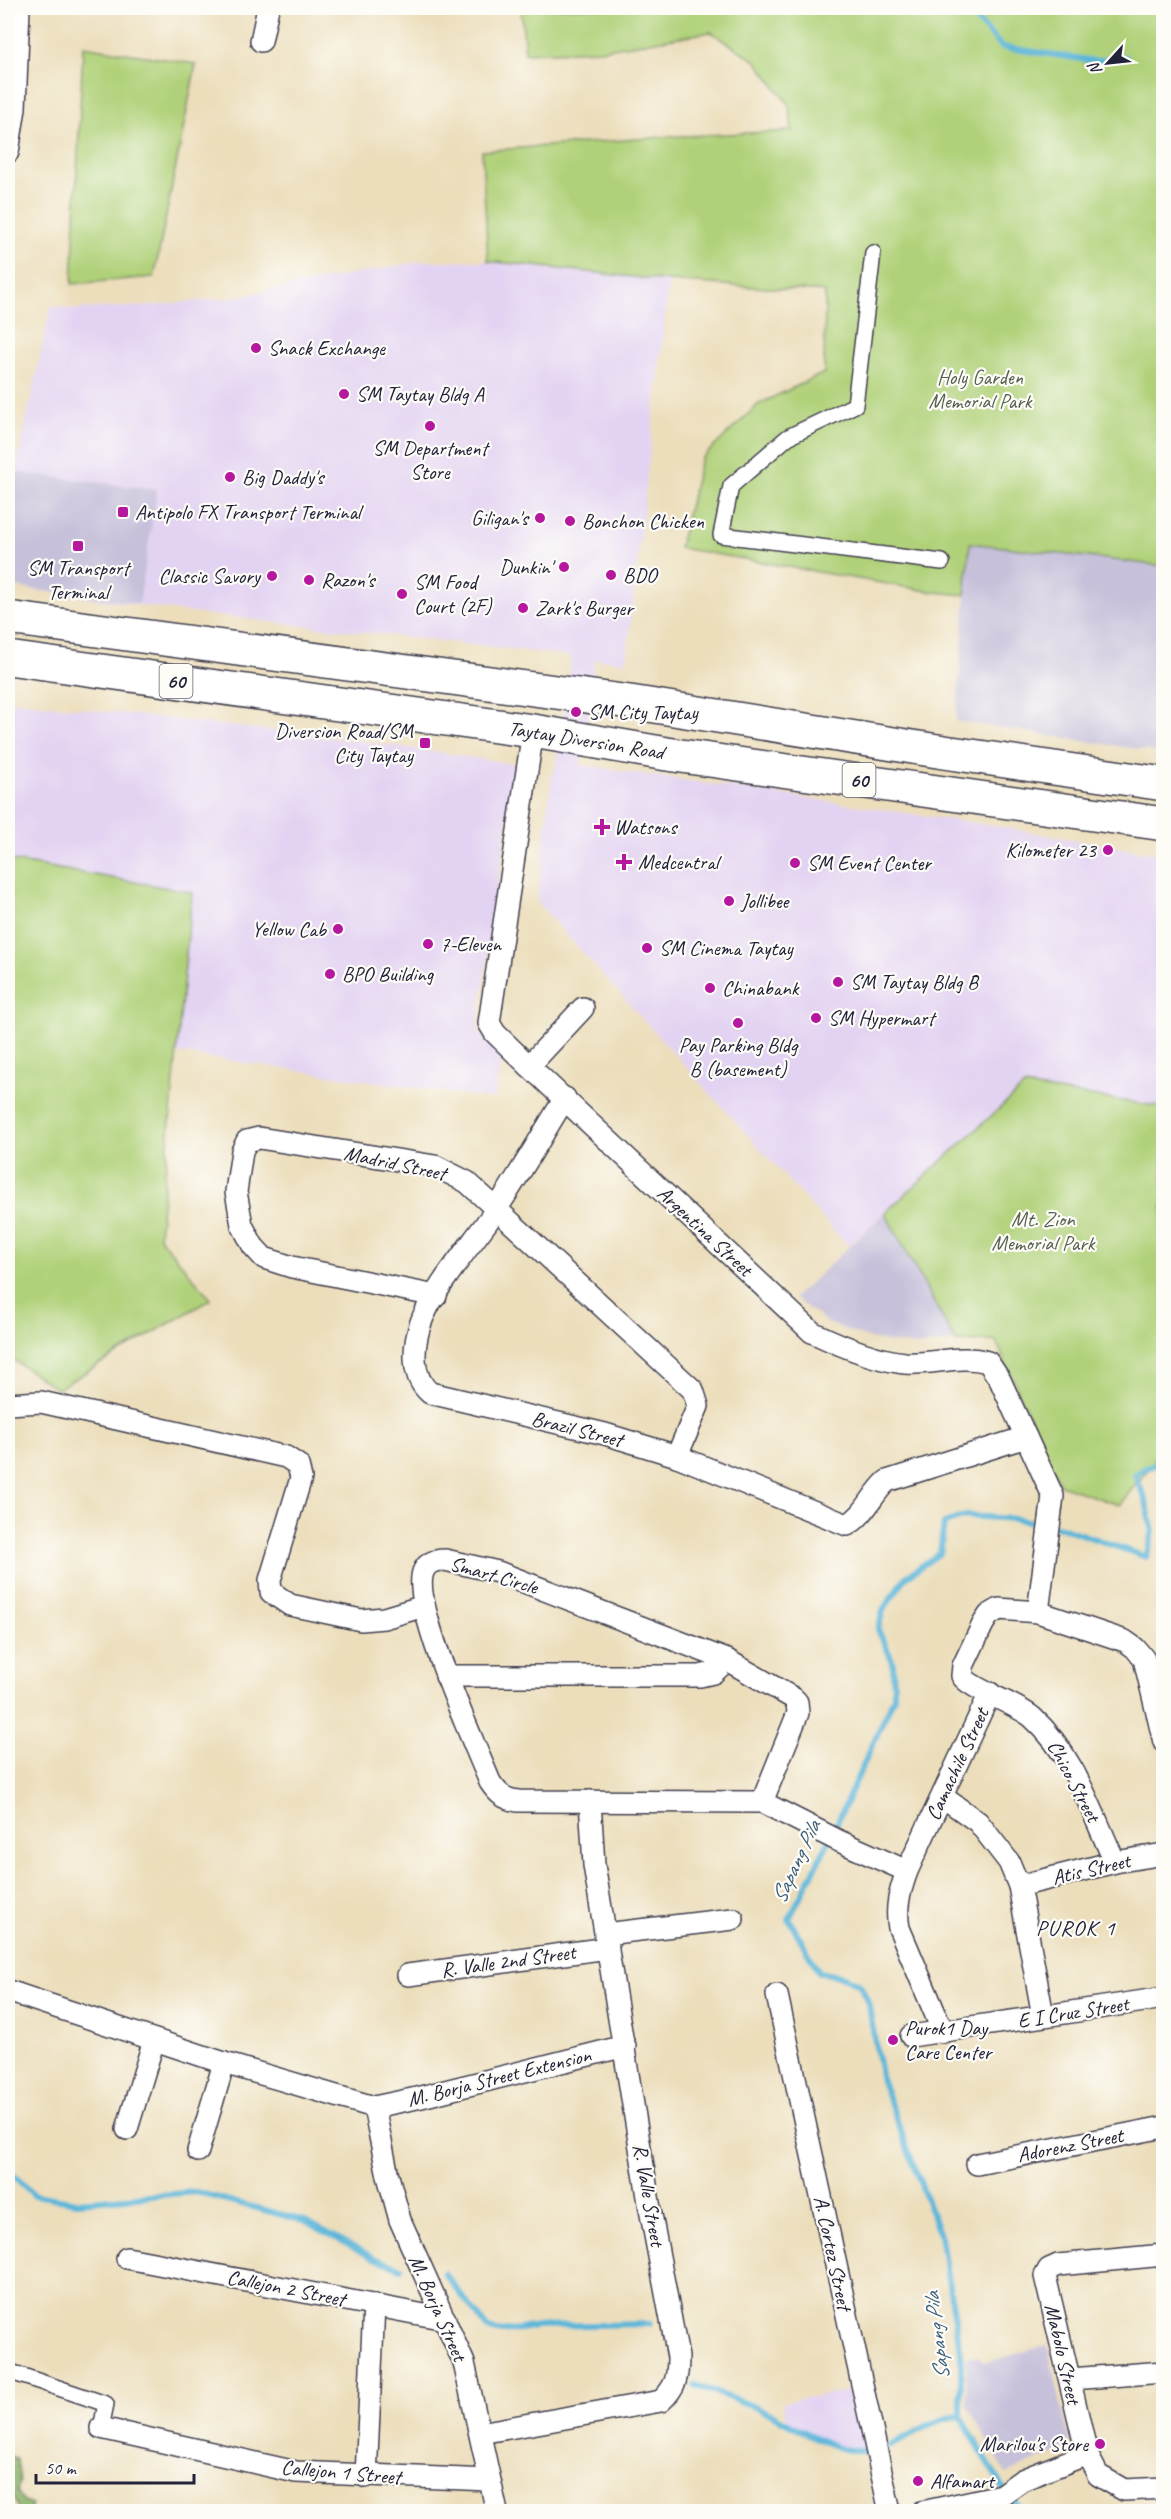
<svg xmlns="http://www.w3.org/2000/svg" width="1171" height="2519" font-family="Caveat,sans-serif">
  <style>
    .built { fill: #e3d3f2 }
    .industrial { fill: #c6c0da }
    .green { fill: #b0d179; stroke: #697a5a; stroke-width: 1.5 }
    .forest { fill: #8cb369; stroke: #576a52; stroke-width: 1.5 }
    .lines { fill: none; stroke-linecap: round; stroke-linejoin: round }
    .stream { stroke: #5bb6d9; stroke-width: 6 }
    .pedestrian-casing { stroke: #403e4e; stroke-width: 18 }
    .minor-casing { stroke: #403e4e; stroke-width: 24 }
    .primary-casing { stroke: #403e4e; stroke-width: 36 }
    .pedestrian { stroke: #fff; stroke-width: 15 }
    .minor { stroke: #fff; stroke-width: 21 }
    .primary { stroke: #fff; stroke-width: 33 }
    .poi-dot { fill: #b5179e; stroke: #fdfcf7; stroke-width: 2 }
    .labels { text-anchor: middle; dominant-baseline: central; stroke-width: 4.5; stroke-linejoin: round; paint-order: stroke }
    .shield { fill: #fdfcf7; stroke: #646373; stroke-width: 1.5 }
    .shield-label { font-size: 20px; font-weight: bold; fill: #22223b }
    .poi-label { font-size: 21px; fill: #22223b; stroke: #fdfcf7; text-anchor: start }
    .park-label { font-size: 21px; fill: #545f51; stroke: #fdfcf7 }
    .street-label { font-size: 21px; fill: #22223b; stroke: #fdfcf7 }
    .water-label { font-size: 22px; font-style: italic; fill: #395d7a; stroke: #fdfcf7 }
    .neighbourhood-label { font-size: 22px; letter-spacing: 1.5px; fill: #22223b; stroke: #fdfcf7 }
  </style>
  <rect width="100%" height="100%" fill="#fdfcf7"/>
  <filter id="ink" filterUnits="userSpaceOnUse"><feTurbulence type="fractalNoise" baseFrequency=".0167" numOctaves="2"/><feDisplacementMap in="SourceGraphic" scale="12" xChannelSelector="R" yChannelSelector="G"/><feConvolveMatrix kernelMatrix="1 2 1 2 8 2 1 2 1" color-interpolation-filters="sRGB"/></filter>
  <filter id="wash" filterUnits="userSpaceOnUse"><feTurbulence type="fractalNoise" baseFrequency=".008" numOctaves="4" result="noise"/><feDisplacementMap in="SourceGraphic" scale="24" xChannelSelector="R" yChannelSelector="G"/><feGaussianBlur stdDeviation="1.35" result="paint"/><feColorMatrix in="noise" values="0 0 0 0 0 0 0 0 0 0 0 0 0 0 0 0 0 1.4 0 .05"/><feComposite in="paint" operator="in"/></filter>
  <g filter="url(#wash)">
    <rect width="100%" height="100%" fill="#ecdebb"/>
    <g class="built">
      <polygon points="423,261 488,261 669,281 626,662 595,659 581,765 988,825 1163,855 1163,1107 1024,1087 848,1246 537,902 552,776 557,762 571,656 194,613 8,586 8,506 51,305 70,309 148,306 236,297"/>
      <polygon points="8,700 376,743 515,764 477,1031 503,1053 494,1099 177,1053 184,975 8,948"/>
      <polygon points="854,2390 867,2450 842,2448 787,2424 783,2402"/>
    </g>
    <g class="industrial">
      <polygon points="15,472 157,490 139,604 8,586 8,506"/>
      <polygon points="970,543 1163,566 1163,753 956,721"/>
      <polygon points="885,1213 956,1342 914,1346 870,1339 828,1323 794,1298"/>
      <polygon points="1047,2345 1070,2442 1066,2448 1006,2474 967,2405 966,2358 977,2355 984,2363"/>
    </g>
    <g class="green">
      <polygon points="521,8 1163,8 1163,566 970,543 965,595 934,592 679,548 701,459 759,404 824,373 825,292 669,281 488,261 482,151 663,137 792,131 789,105 756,61 711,32 600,50 525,53"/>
      <polygon points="83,46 196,64 154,277 72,284"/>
      <polygon points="8,860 192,892 159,1237 211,1299 57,1389 8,1356"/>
      <polygon points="1024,1086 1163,1107 1163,1454 1160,1455 1119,1505 1060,1485 996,1341 956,1342 885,1213"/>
    </g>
    <polygon class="forest" points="8,2455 17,2459 20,2481 17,2491 24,2502 32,2505 30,2511 19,2511 13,2496 8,2494"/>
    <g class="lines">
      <g class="stream">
        <polyline points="966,8 1002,47 1095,61 1126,57"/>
        <polyline points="8,2170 34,2195 77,2202 196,2192 305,2221 374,2258 401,2268"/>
        <polyline points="444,2273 488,2329 502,2332 537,2326 650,2324"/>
        <path d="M695,2385C721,2395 748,2403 773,2415C800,2429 836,2454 867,2451C902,2447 928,2417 961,2416"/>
        <polyline points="1024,2512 1003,2489 961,2416 961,2353 940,2235 882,2081 868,2001 860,1985 844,1977 819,1972 789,1919 827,1845 894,1697 893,1662 878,1630 883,1610 906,1577 940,1553 944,1523 966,1516 1016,1519 1061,1527 1146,1557 1153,1532 1146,1501 1135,1475 1146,1468 1164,1462"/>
      </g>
    </g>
  </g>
  <g filter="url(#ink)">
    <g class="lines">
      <defs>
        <g id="pedestrian">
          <polyline points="873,253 855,405 788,437 731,486 721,535 942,562"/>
          <polyline points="8,2371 106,2404 101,2428"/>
        </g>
        <g id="minor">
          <polyline points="261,41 268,8"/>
          <polyline points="8,152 15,108 19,8"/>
          <path d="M533,731L489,1023L495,1033L529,1066L812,1332C839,1345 875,1360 905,1363C933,1365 960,1354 988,1362L1000,1380L1053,1496L1038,1612"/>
          <polyline points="529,1066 583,1008"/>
          <path d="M565,1098C542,1135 520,1174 495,1211C474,1242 431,1291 420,1325C413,1348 411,1377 430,1393L605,1434L677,1456L847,1525C865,1516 872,1494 887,1481L1026,1437"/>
          <polyline points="436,1296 292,1267 264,1258 253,1246 242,1225 236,1192 242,1151 247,1141 259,1138 435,1166 467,1182 693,1390 698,1406 677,1456"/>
          <polyline points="8,1404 41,1402 286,1457 298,1465 301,1478 270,1580 271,1592 290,1605 361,1620 384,1618 424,1606"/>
          <polyline points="446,1676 700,1676 713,1673 727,1660"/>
          <polyline points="943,1797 978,1822 1009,1862 1019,1886 1043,2016"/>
          <path d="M762,1802L798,1713L797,1702L793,1698L727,1660L498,1572L445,1560C435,1560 427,1562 423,1572C411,1605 475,1745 490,1782C498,1794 504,1799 518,1801L762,1802L839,1841L907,1871"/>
          <path d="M1115,1862C1092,1813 1074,1755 1033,1718C1018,1704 970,1689 962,1676L963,1666L983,1624L989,1615L999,1609L1038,1612L1125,1641L1135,1648L1144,1659L1164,1742"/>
          <polyline points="1019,1886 1115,1862 1164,1854"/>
          <polyline points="605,1934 733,1919"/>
          <polyline points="408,1975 608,1948"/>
          <polyline points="8,1991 224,2063 374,2107 417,2098 625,2046"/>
          <polyline points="777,1995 890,2512"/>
          <path d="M943,2032L899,1928C895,1907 900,1891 907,1871L990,1693"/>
          <polyline points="911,2036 1164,1998"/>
          <polyline points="374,2107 388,2176 400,2220 464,2363 497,2512"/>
          <polyline points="127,2129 154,2040"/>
          <polyline points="198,2151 224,2063"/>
          <polyline points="977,2164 1164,2127"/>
          <polyline points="1164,2255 1058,2265 1049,2269 1045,2276 1087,2454 1098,2475 1124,2490 1164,2488"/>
          <polyline points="127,2258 445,2319"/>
          <polyline points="1070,2379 1164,2372"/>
          <polyline points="101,2428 296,2472 489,2480"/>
          <path d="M480,2433L661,2401C676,2387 678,2377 678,2357L650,2209L594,1865L590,1801"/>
          <polyline points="366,2477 374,2305"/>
          <polyline points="922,2512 1001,2495 1022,2480 1087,2454"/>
        </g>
        <g id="primary">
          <polyline points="8,618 630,702 944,752 1164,784"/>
          <polyline points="8,658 533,731 667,754 1164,824"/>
        </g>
      </defs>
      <use href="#pedestrian" class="pedestrian-casing"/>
      <use href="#minor" class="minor-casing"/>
      <use href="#primary" class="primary-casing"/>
      <use href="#pedestrian" class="pedestrian"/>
      <use href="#minor" class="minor"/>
      <use href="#primary" class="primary"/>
    </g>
  </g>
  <g class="poi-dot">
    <circle cx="256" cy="348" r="6"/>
    <circle cx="344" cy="394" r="6"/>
    <circle cx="430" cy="426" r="6"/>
    <circle cx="230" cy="477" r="6"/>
    <rect x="117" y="506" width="12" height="12" rx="3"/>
    <circle cx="540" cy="518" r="6"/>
    <circle cx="570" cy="521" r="6"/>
    <rect x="72" y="540" width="12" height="12" rx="3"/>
    <circle cx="564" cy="567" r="6"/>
    <circle cx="611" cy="575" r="6"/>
    <circle cx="272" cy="576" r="6"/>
    <circle cx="309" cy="580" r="6"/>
    <circle cx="402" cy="594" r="6"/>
    <circle cx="523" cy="608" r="6"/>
    <circle cx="576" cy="712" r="6"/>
    <rect x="419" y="737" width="12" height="12" rx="3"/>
    <path d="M599 818h6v6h6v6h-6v6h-6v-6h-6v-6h6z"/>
    <circle cx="1108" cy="850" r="6"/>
    <path d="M621 853h6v6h6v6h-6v6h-6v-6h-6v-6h6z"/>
    <circle cx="795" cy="863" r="6"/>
    <circle cx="729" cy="901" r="6"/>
    <circle cx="338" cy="929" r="6"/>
    <circle cx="428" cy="944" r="6"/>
    <circle cx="647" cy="948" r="6"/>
    <circle cx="330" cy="974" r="6"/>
    <circle cx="838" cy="982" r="6"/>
    <circle cx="710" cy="988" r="6"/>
    <circle cx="816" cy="1018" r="6"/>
    <circle cx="738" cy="1023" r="6"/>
    <circle cx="893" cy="2040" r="6"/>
    <circle cx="1100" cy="2444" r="6"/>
    <circle cx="918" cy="2481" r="6"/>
  </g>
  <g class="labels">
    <g class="shield">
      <rect x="159.5" y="664" width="33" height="34" rx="4.5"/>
      <rect x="842.5" y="763" width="33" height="34" rx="4.5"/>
    </g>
    <g class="shield-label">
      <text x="176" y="681">60</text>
      <text x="859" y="780">60</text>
    </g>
    <g class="poi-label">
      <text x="268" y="348">Snack Exchange</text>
      <text x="356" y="394">SM Taytay Bldg A</text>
      <text x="430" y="448" text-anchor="middle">SM Department<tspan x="430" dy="24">Store</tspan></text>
      <text x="242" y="477">Big Daddy's</text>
      <text x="135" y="512">Antipolo FX Transport Terminal</text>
      <text x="528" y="518" text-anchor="end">Giligan's</text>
      <text x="582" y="521">Bonchon Chicken</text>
      <text x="552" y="567" text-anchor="end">Dunkin'</text>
      <text x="78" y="568" text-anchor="middle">SM Transport<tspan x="78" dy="24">Terminal</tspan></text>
      <text x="623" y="575">BDO</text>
      <text x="260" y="576" text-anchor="end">Classic Savory</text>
      <text x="321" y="580">Razon's</text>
      <text x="414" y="582">SM Food<tspan x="414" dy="24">Court (2F)</tspan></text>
      <text x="535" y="608">Zark's Burger</text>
      <text x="588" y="712">SM City Taytay</text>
      <text x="413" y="731" text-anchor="end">Diversion Road/SM<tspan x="413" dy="24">City Taytay</tspan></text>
      <text x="614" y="827">Watsons</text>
      <text x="1096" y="850" text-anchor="end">Kilometer 23</text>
      <text x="638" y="862">Medcentral</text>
      <text x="807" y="863">SM Event Center</text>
      <text x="741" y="901">Jollibee</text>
      <text x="326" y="929" text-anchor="end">Yellow Cab</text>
      <text x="440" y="944">7-Eleven</text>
      <text x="659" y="948">SM Cinema Taytay</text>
      <text x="342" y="974">BPO Building</text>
      <text x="850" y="982">SM Taytay Bldg B</text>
      <text x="722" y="988">Chinabank</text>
      <text x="828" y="1018">SM Hypermart</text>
      <text x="738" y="1045" text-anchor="middle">Pay Parking Bldg<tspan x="738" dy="24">B (basement)</tspan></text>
      <text x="905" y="2028">Purok1 Day<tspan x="905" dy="24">Care Center</tspan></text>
      <text x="1088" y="2444" text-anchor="end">Marilou's Store</text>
      <text x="930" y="2481">Alfamart</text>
    </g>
    <g class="park-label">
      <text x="980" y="377">Holy Garden<tspan x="980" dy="24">Memorial Park</tspan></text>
      <text x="1043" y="1219">Mt. Zion<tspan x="1043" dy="24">Memorial Park</tspan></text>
    </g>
    <g class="street-label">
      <text transform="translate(586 740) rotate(9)">Taytay Diversion Road</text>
      <text transform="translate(395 1163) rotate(12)">Madrid Street</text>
      <text transform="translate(705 1231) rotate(43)">Argentina Street</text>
      <text transform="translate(577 1429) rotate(14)">Brazil Street</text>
      <text transform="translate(494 1575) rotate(16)">Smart Circle</text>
      <text transform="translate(957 1764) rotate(-65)">Camachile Street</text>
      <text transform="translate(1074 1781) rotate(62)">Chico Street</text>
      <text transform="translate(1091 1869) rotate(-13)">Atis Street</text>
      <text transform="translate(508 1961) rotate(-8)">R. Valle 2nd Street</text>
      <text transform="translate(1073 2012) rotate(-9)">E I Cruz Street</text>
      <text transform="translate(499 2077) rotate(-14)">M. Borja Street Extension</text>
      <text transform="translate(1070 2145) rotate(-11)">Adorenz Street</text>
      <text transform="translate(649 2195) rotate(80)">R. Valle Street</text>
      <text transform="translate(833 2253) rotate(78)">A. Cortez Street</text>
      <text transform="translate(286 2288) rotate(11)">Callejon 2 Street</text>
      <text transform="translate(438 2308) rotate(66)">M. Borja Street</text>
      <text transform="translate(1063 2354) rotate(77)">Mabolo Street</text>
      <text transform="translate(341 2472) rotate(5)">Callejon 1 Street</text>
    </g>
    <g class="water-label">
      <text transform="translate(796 1862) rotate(-65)">Sapang Pila</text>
      <text transform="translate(937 2336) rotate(-97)">Sapang Pila</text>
    </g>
    <g class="neighbourhood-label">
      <text x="1076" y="1928">PUROK 1</text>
    </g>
  </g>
  <rect width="1171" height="2519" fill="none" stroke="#fdfcf7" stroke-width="30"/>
  <g transform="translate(1108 63) rotate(243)" stroke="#fdfcf7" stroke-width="4.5" paint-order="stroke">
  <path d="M0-4.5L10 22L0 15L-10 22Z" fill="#22223b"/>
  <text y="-9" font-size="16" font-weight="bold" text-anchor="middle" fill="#22223b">N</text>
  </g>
  <path d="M36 2474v9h158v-9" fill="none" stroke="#22223b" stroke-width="3"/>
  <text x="45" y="2474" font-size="18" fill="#22223b" stroke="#fdfcf7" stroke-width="4.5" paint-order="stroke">50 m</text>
</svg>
